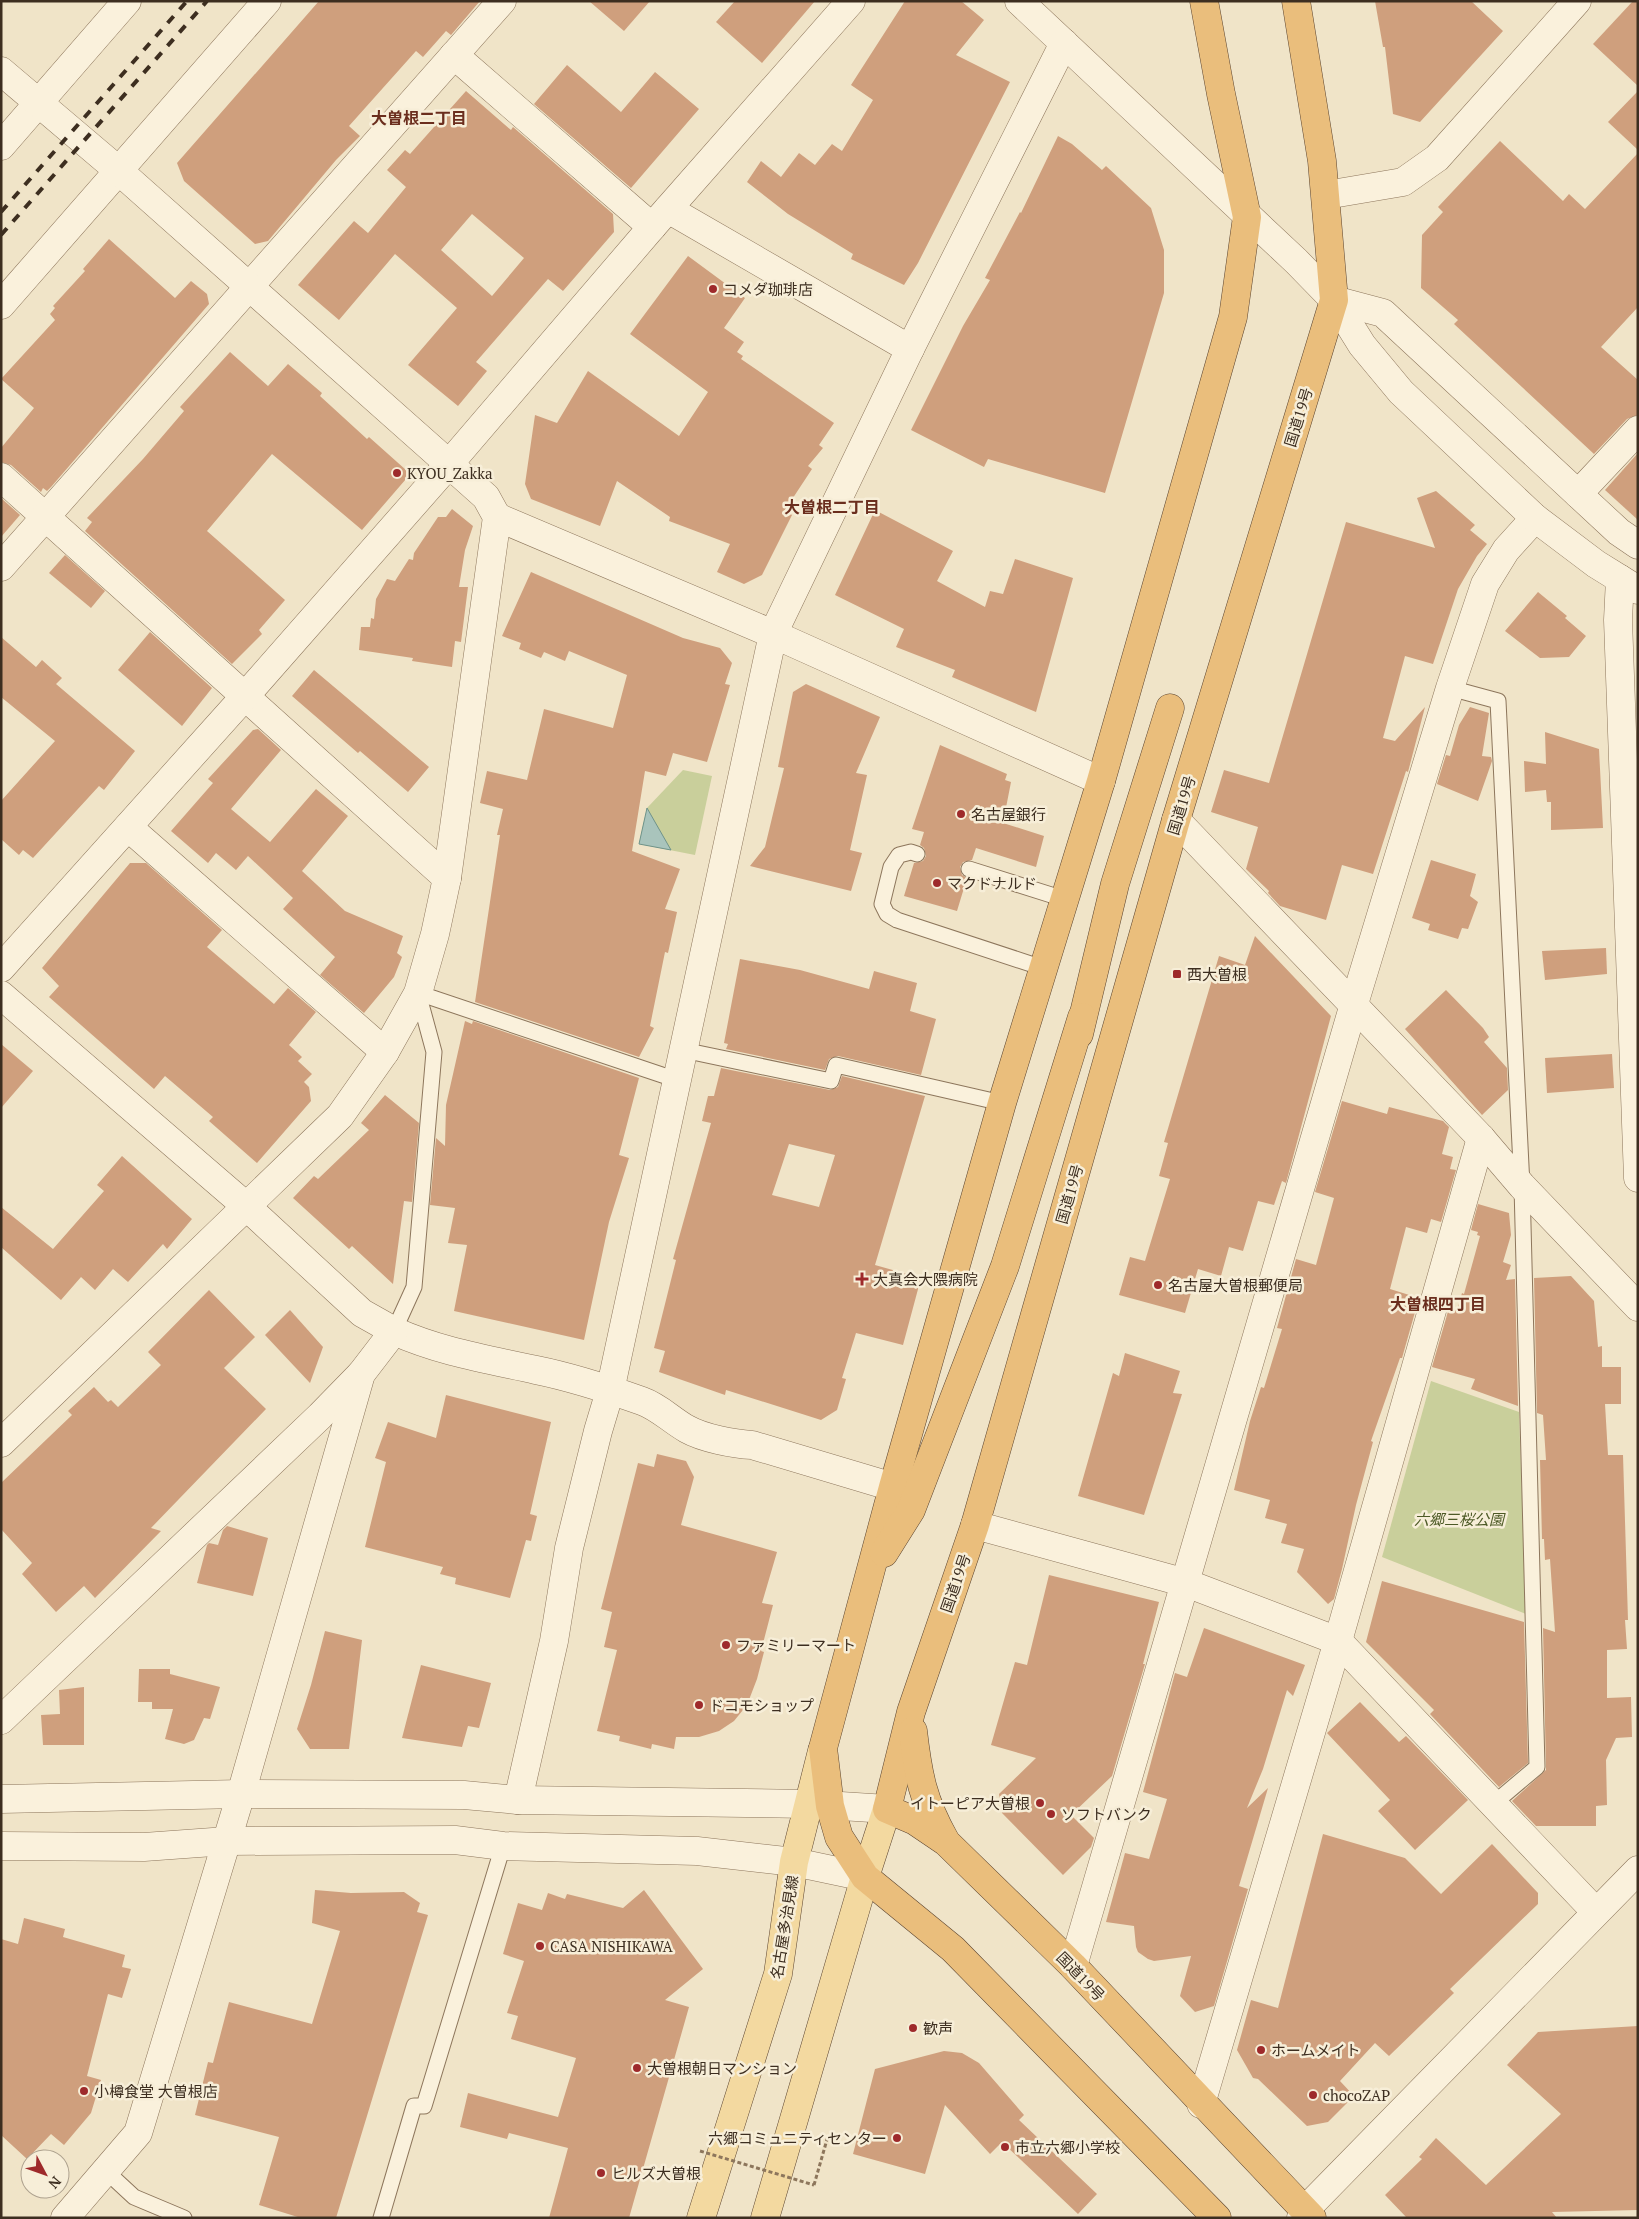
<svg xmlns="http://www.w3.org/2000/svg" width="1639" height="2219" font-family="'PT Serif','Noto Sans JP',serif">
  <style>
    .green { fill: #c9cf9b }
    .water { fill: #a9c4bc; stroke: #6f938a }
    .building { fill: #cf9f7d; fill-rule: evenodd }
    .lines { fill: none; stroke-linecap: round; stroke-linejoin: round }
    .service-casing { stroke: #8d765c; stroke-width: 17 }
    .minor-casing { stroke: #8d765c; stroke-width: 29 }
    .tertiary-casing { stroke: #8d765c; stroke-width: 29 }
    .primary-casing { stroke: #5b4430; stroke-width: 29 }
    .trunk-casing { stroke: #5b4430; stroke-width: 29 }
    .path { stroke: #8d765c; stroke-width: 3; stroke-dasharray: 4 2.5; stroke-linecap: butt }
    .service { stroke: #faf1dc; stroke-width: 15 }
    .minor { stroke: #faf1dc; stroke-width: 28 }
    .tertiary { stroke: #faf1dc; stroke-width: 28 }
    .primary { stroke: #f3d9a0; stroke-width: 28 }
    .trunk { stroke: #eabe7c; stroke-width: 28 }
    .rail { stroke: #3d2e20; stroke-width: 4; stroke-dasharray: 9 9; stroke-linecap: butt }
    .path-bridge { stroke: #8d765c; stroke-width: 3; stroke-dasharray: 4 2.5; stroke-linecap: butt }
    .poi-dot { fill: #9e2a2b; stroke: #f7eed8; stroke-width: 2 }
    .labels { text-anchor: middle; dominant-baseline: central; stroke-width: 5; stroke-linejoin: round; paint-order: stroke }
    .poi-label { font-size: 15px; fill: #3d2e20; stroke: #f7eed8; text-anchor: start }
    .street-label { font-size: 15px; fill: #3d2e20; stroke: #f7eed8 }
    .park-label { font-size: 15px; font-style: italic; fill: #4d5a26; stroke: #f7eed8 }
    .neighbourhood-label { font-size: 16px; font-weight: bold; fill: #6b2e1e; stroke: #f7eed8 }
  </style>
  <rect width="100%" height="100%" fill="#f0e4c8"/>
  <g class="green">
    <polygon points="683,770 712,776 695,855 639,844 647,808"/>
    <polygon points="1431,1381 1519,1412 1526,1614 1382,1557"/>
  </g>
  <polygon class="water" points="647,808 671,850 639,844"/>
  <g class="building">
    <polygon points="319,1 480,1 451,35 446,31 423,57 416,51 349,126 360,136 336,160 268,241 255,244 184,181 177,163"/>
    <polygon points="589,1 650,1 624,31"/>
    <polygon points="735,1 815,1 762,63 716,22"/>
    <polygon points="905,1 961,1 984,20 956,55 1010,82 918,263 904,285 851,259 853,254 788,214 747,182 761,161 781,177 799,153 815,165 832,144 842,151 873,100 851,85"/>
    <polygon points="1375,1 1471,1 1503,31 1420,122 1393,114 1385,47 1383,47"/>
    <polygon points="1633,1 1638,1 1638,86 1593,44"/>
    <polygon points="567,65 621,112 655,72 699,109 631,188 534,104"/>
    <path d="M466,91L511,130L513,127L613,214L614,232L563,291L548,279L476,362L487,371L458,406L408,365L457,308L395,254L339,320L298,285L354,221L368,233L406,187L387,170L405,150L410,154ZM472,214L524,258L492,296L441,250Z"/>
    <polygon points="1638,91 1638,150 1608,122"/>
    <polygon points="1058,136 1072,144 1102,170 1106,166 1151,208 1164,250 1164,293 1105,493 988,459 984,467 911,430 963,326 990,280 985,278 1020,212 1021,213"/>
    <polygon points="1500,141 1563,201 1569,194 1585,209 1638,153 1638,307 1601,347 1638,380 1638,415 1627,419 1594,454 1454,324 1458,320 1421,288 1422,235 1443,212 1438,207"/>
    <polygon points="109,239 175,298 191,281 207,294 209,304 51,487 47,491 43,488 41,492 11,465 1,462 1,448 34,408 1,379 55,320 50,314 55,308 53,306 85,271 83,269"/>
    <polygon points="688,256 745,298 724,328 744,342 737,352 743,356 741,359 834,423 819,445 823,448 808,466 812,469 785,510 792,515 762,575 744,584 717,572 730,544 669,521 670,517 617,481 600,526 531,499 525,484 535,415 557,423 588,371 679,436 708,392 630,334"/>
    <polygon points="230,352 268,386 288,364 322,393 320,396 367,439 369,437 406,470 406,479 362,530 272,454 207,531 285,600 259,630 262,634 232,664 85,531 92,522 87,518 143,459 184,411 180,407"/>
    <polygon points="1638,453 1638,520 1605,490"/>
    <polygon points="1436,491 1475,525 1470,530 1487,544 1477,556 1458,589 1433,664 1405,656 1383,738 1395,741 1425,707 1408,772 1406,771 1373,874 1342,865 1326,920 1280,906 1268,893 1269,891 1246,869 1258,827 1211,812 1224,770 1269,783 1346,522 1435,548 1417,498"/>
    <polygon points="1,498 20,515 1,537"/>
    <polygon points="452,509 473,526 465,550 459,587 468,587 461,642 455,641 452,667 412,661 413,658 359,650 361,627 370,627 371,618 374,619 376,599 387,579 395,581 409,559 413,560 414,553 438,517 446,517"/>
    <polygon points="875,510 953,551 937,581 985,607 990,591 1003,594 1015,559 1073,578 1036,712 952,677 955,670 896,647 904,629 835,595"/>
    <polygon points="65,555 105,591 91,608 49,573"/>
    <polygon points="531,572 683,638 720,648 732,663 725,684 730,685 707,762 673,753 666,776 645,771 632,851 680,869 665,909 677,912 668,953 665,952 650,1026 654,1028 639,1057 475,1002 500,835 497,835 503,809 480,803 487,771 527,780 544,709 613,728 627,675 569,651 565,661 544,652 541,658 519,649 521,643 502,636"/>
    <polygon points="1538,592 1567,616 1565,618 1586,636 1569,657 1540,658 1505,631"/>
    <polygon points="150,632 212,688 182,726 118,670"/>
    <polygon points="1,637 36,667 42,660 62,678 56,684 135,751 104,790 99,786 33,858 23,850 19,855 1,839 1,801 55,741 1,697"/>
    <polygon points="314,670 429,767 408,792 360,751 358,753 292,696"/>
    <polygon points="806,684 880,717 856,773 867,775 850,850 862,853 851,891 750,866 765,847 784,768 778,767 793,692"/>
    <polygon points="1470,707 1489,713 1482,756 1491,757 1492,761 1478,801 1437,784 1446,755 1450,756 1459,725"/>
    <polygon points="258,729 281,750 231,809 270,842 316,789 348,816 302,871 345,911 403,936 397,953 402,957 394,977 364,1013 320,975 335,957 283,909 293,898 248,856 236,870 216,853 208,863 171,831 213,783 208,779 253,730"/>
    <polygon points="1545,732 1599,749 1603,828 1551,830 1551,802 1547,802 1546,790 1525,792 1524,761 1546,764"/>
    <polygon points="940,745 1007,774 1005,780 1011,782 1003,823 1044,836 1036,867 976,848 972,860 963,862 960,867 962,875 967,878 957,911 904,896 914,863 923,861 926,856 924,848 920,845 924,832 912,829"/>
    <polygon points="1431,860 1476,874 1470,896 1478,902 1468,929 1462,928 1458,939 1428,930 1430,924 1412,918"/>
    <polygon points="130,863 146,863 222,930 207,947 274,1004 288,988 316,1012 289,1045 302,1057 298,1061 312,1074 304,1082 309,1087 311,1101 257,1163 209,1121 213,1117 165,1076 154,1089 49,997 59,986 42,968"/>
    <polygon points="1255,936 1331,1016 1286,1183 1282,1181 1274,1205 1258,1201 1243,1251 1229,1247 1221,1276 1198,1269 1185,1313 1119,1295 1130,1257 1145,1261 1170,1179 1159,1176 1168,1143 1164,1142 1219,956 1245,965"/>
    <polygon points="1606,948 1607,974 1545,980 1542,951"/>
    <polygon points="740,959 800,970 869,989 874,971 917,983 910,1011 936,1019 921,1075 838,1056 829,1059 825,1070 726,1049 728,1044 724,1043"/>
    <polygon points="1446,990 1483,1028 1489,1037 1484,1042 1507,1068 1508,1090 1482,1115 1405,1029"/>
    <polygon points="465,1021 472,1024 473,1021 639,1078 619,1155 629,1158 609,1222 584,1340 454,1311 467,1245 448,1243 455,1208 430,1205 436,1138 445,1146 446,1105"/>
    <polygon points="1,1044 33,1071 1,1108"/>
    <polygon points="1612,1054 1614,1088 1547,1093 1545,1058"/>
    <path d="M721,1068L830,1090L838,1087L842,1076L925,1096L875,1265L921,1278L903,1345L856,1333L842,1378L846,1379L837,1410L821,1420L726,1390L725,1395L659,1372L665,1351L654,1348L676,1260L673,1259L711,1123L702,1121L708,1096H714ZM789,1144L835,1155L819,1207L772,1195Z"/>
    <polygon points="385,1095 419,1123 412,1202 404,1201 393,1284 352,1246 349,1249 293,1198 314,1176 318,1179 369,1130 361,1123"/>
    <polygon points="1342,1101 1387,1114 1389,1107 1443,1121 1449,1127 1442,1154 1453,1157 1450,1169 1456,1170 1441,1222 1431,1219 1427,1233 1406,1227 1390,1289 1419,1298 1402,1358 1400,1358 1371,1441 1373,1442 1356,1505 1342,1569 1334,1599 1328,1604 1297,1572 1304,1549 1281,1543 1287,1524 1265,1518 1270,1500 1234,1490 1250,1421 1261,1387 1264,1388 1282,1329 1277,1328 1296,1259 1316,1265 1334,1198 1315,1192"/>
    <polygon points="122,1156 192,1219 167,1249 163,1244 128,1282 113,1269 95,1290 81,1277 61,1300 1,1247 1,1207 53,1249 104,1191 97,1185"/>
    <polygon points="1478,1204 1509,1213 1511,1235 1503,1262 1511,1265 1506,1280 1515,1279 1518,1406 1471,1389 1475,1379 1432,1367 1449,1308 1457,1310 1462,1293 1464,1294 1480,1236 1477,1235 1478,1232 1471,1230"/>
    <polygon points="1571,1276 1594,1301 1598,1347 1602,1346 1602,1367 1621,1367 1621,1404 1605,1404 1608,1455 1623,1455 1628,1620 1625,1620 1627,1649 1607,1650 1607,1698 1631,1697 1632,1737 1616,1738 1606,1760 1607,1805 1596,1806 1596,1826 1536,1826 1512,1801 1546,1770 1543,1628 1555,1632 1550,1559 1545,1560 1544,1539 1542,1539 1540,1460 1546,1460 1543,1415 1537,1413 1534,1278"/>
    <polygon points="209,1290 255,1337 224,1368 266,1409 151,1528 161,1531 95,1598 84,1586 56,1612 22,1574 32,1563 1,1529 1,1483 72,1415 68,1411 94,1387 108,1402 111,1400 118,1407 161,1365 148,1352"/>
    <polygon points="290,1310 323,1347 310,1383 265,1335"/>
    <polygon points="1125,1353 1180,1371 1173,1393 1182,1394 1144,1515 1078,1496 1113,1373 1119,1376"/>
    <polygon points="446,1395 551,1422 530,1514 537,1516 531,1541 526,1540 510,1598 455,1584 456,1578 440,1574 443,1567 365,1547 386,1462 375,1458 388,1422 436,1438"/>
    <polygon points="657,1454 686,1461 694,1477 681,1525 777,1552 762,1603 773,1605 761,1651 764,1652 757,1679 747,1705 734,1721 719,1731 699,1737 676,1737 674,1749 652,1744 651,1749 619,1741 620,1736 597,1731 617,1650 604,1647 612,1612 601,1609 638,1463 654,1467"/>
    <polygon points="227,1526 268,1538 253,1596 197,1583 207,1545 209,1543 218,1545 223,1530"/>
    <polygon points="1049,1575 1159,1602 1143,1664 1145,1664 1112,1776 1071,1815 1094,1838 1091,1847 1063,1875 1002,1813 999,1794 1036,1758 991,1745 1015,1662 1027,1665"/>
    <polygon points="1382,1581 1524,1622 1528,1763 1499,1787 1430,1714 1434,1710 1366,1642"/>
    <polygon points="1204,1628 1305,1665 1293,1696 1287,1690 1263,1769 1247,1808 1268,1788 1239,1886 1248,1889 1214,2006 1195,2012 1180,1996 1191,1956 1154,1961 1148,1959 1138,1952 1136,1947 1134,1926 1106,1922 1125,1853 1149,1859 1167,1799 1143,1792 1175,1673 1187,1677"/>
    <polygon points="325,1631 362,1640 349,1749 310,1749 297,1729 311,1685"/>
    <polygon points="421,1665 491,1683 479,1728 468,1726 462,1747 402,1738"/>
    <polygon points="139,1669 170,1669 170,1674 220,1687 210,1719 204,1718 194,1740 184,1744 165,1739 173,1709 152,1709 152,1702 138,1702"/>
    <polygon points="84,1687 84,1745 43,1745 41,1715 60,1714 59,1690"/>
    <polygon points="1360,1702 1399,1742 1406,1736 1468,1800 1415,1850 1378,1811 1390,1800 1327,1733"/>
    <polygon points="1323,1834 1405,1858 1441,1894 1492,1844 1538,1893 1538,1904 1450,1989 1454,1993 1389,2056 1375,2043 1340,2081 1354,2096 1328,2122 1307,2126 1258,2079 1253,2078 1237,2050 1251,2000 1278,2008"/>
    <polygon points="315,1890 351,1893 404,1892 420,1903 417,1912 428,1915 336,2218 301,2218 259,2205 279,2137 195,2115 208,2062 213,2063 229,2002 312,2024 340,1931 312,1923"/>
    <polygon points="644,1890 703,1969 665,2000 689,2007 629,2218 549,2218 568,2148 509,2133 507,2139 460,2127 468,2093 558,2117 576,2058 511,2039 518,2016 507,2013 524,1961 503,1954 518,1903 542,1910 548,1893 565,1899 567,1894 623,1908"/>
    <polygon points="24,1918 65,1929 63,1937 125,1955 122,1967 131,1969 122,1998 108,1994 87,2076 101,2080 91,2113 64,2145 51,2134 27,2159 1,2135 1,1939 18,1944"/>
    <polygon points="1638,2026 1638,2210 1552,2212 1557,2218 1407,2218 1385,2195 1422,2159 1419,2157 1436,2138 1486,2185 1561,2114 1507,2065 1538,2032"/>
    <polygon points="944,2051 962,2053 979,2063 1024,2115 1019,2120 1097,2194 1078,2214 1002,2142 990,2154 945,2105 925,2174 853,2154 875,2069"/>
  </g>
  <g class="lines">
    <defs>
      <g id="service">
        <polyline points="1450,688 1498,701 1522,1186 1537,1767 1492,1805"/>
        <polyline points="917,854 911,852 899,855 891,867 882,904 887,914 897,920 1043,968"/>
        <polyline points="969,869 1064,899"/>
        <polyline points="418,993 677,1080"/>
        <polyline points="683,1050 831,1081 836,1065 1002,1103"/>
        <polyline points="394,1331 414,1287 434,1052 418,993"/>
        <polyline points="107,2172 134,2197 184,2218"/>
        <polyline points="381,2218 414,2106 424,2106 503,1846"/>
      </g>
      <g id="minor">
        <polyline points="454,55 652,227"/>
        <polyline points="1,146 127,1"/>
        <polyline points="668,209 910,349"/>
        <polyline points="1,305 267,1"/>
        <polyline points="1,477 447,878"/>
        <polyline points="1578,494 1638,430"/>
        <polyline points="497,517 773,634 1101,781"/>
        <polyline points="1,567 502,1"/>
        <polyline points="1620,579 1618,620 1638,1178"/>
        <polyline points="1176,820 1481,1138 1522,1186 1638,1307"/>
        <polyline points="128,827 385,1052"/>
        <path d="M394,1331C441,1352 486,1359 536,1370C571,1377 608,1389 642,1401C659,1407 671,1420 687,1429C703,1438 733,1444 752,1445L893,1487"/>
        <polyline points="1,1443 340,1116 385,1052 418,993 435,934 447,878 497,517 486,497 449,464"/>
        <polyline points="975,1525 1186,1583 1338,1641 1595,1911"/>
        <polyline points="1,1720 320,1416 361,1374"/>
        <polyline points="1073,1966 1354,1004 1450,688 1485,584 1506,550 1535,518"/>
        <polyline points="1201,2104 1338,1641 1481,1138"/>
      </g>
      <g id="tertiary">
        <polyline points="1019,1 1296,261 1334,300 1362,345 1401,392 1535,518 1596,564 1638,590"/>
        <polyline points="1,71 119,171 449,464"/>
        <polyline points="1326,195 1403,182 1437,158 1577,1"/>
        <polyline points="1334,300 1383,313 1619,532 1638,545"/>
        <polyline points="1,968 246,695 449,464 652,227 851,1"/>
        <polyline points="1,995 247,1207 362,1313 394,1331 361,1374 241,1794 138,2133 65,2218"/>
        <polyline points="1,1799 241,1794 464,1795 518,1800 810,1804 887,1809"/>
        <polyline points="518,1800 554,1641 569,1548 598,1431 610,1391 773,634 910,349 1064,43"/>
        <polyline points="1,1846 144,1847 227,1841 455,1840 503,1846 697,1851 794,1862 865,1877"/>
        <polyline points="1301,2218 1305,2210 1638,1870"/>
      </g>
      <g id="primary">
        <polyline points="701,2218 778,1974 794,1862 822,1751"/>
        <polyline points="765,2218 865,1877 887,1809"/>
      </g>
      <g id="trunk">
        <polyline points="1204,1 1221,94 1247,217 1233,317 1101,781 1002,1103 893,1487 823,1748 830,1806 839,1837 865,1877 953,1949 1217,2218"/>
        <polyline points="1296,1 1322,161 1334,300 1176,820 975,1525 911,1712 887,1809 915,1821 946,1842 1073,1966 1312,2218"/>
        <polyline points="1079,1034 1115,884 1170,708"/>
        <polyline points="884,1553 911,1510 1005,1266 1082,1017"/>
        <path d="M913,1731C918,1775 923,1801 945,1840"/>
      </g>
    </defs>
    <use href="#service" class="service-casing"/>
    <use href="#minor" class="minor-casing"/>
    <use href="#tertiary" class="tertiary-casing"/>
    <use href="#primary" class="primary-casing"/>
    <use href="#trunk" class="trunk-casing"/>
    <polyline class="path" points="814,2185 828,2136"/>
    <use href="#service" class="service"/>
    <use href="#minor" class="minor"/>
    <use href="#tertiary" class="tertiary"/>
    <use href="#primary" class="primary"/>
    <use href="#trunk" class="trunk"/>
    <g class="rail">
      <polyline points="1,212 187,1"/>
      <polyline points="1,235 207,1"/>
    </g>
    <polyline class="path-bridge" points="700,2151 814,2185"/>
  </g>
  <g class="poi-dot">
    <circle cx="713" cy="289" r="5"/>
    <circle cx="397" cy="473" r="5"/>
    <circle cx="961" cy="814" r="5"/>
    <circle cx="937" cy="883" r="5"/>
    <rect x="1172" y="969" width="10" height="10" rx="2.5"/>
    <path d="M859.5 1271.5h5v5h5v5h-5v5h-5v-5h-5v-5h5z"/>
    <circle cx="1158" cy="1285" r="5"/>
    <circle cx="726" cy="1645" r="5"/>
    <circle cx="699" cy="1705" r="5"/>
    <circle cx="1040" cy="1803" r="5"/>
    <circle cx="1051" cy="1814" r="5"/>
    <circle cx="540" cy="1946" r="5"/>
    <circle cx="913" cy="2028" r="5"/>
    <circle cx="1261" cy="2050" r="5"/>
    <circle cx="637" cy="2068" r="5"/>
    <circle cx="84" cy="2091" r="5"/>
    <circle cx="1313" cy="2095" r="5"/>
    <circle cx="897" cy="2138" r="5"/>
    <circle cx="1005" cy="2147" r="5"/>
    <circle cx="601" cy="2173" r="5"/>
  </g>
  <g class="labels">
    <g class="poi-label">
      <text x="723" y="289">コメダ珈琲店</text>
      <text x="407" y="473">KYOU_Zakka</text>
      <text x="971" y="814">名古屋銀行</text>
      <text x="947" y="883">マクドナルド</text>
      <text x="1187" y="974">西大曽根</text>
      <text x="873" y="1279">大真会大隈病院</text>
      <text x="1168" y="1285">名古屋大曽根郵便局</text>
      <text x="736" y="1645">ファミリーマート</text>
      <text x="709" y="1705">ドコモショップ</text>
      <text x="1030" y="1803" text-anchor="end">イトーピア大曽根</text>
      <text x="1061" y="1814">ソフトバンク</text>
      <text x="550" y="1946">CASA NISHIKAWA</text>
      <text x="923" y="2028">歓声</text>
      <text x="1271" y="2050">ホームメイト</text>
      <text x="647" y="2068">大曽根朝日マンション</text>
      <text x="94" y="2091">小樽食堂 大曽根店</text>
      <text x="1323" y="2095">chocoZAP</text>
      <text x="887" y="2138" text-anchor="end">六郷コミュニティセンター</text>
      <text x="1015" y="2147">市立六郷小学校</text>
      <text x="611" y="2173">ヒルズ大曽根</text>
    </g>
    <g class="street-label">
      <text transform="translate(1298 417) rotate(-73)">国道19号</text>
      <text transform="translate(1181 805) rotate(-73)">国道19号</text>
      <text transform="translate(1069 1194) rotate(-74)">国道19号</text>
      <text transform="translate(955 1583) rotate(-71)">国道19号</text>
      <text transform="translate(784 1927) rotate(-81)">名古屋多治見線</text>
      <text transform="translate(1081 1976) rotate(46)">国道19号</text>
    </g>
    <g class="park-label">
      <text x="1459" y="1519">六郷三桜公園</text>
    </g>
    <g class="neighbourhood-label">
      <text x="419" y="118">大曽根二丁目</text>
      <text x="832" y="507">大曽根二丁目</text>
      <text x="1438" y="1304">大曽根四丁目</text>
    </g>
  </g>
  <rect width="1639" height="2219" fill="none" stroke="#3d2e20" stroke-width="5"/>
  <g transform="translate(45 2174) rotate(131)"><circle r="24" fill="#f7eed8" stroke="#ada18e"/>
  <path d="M0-4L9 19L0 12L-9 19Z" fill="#9e2a2b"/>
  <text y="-8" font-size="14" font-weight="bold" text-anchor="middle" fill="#3d2e20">N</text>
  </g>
</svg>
